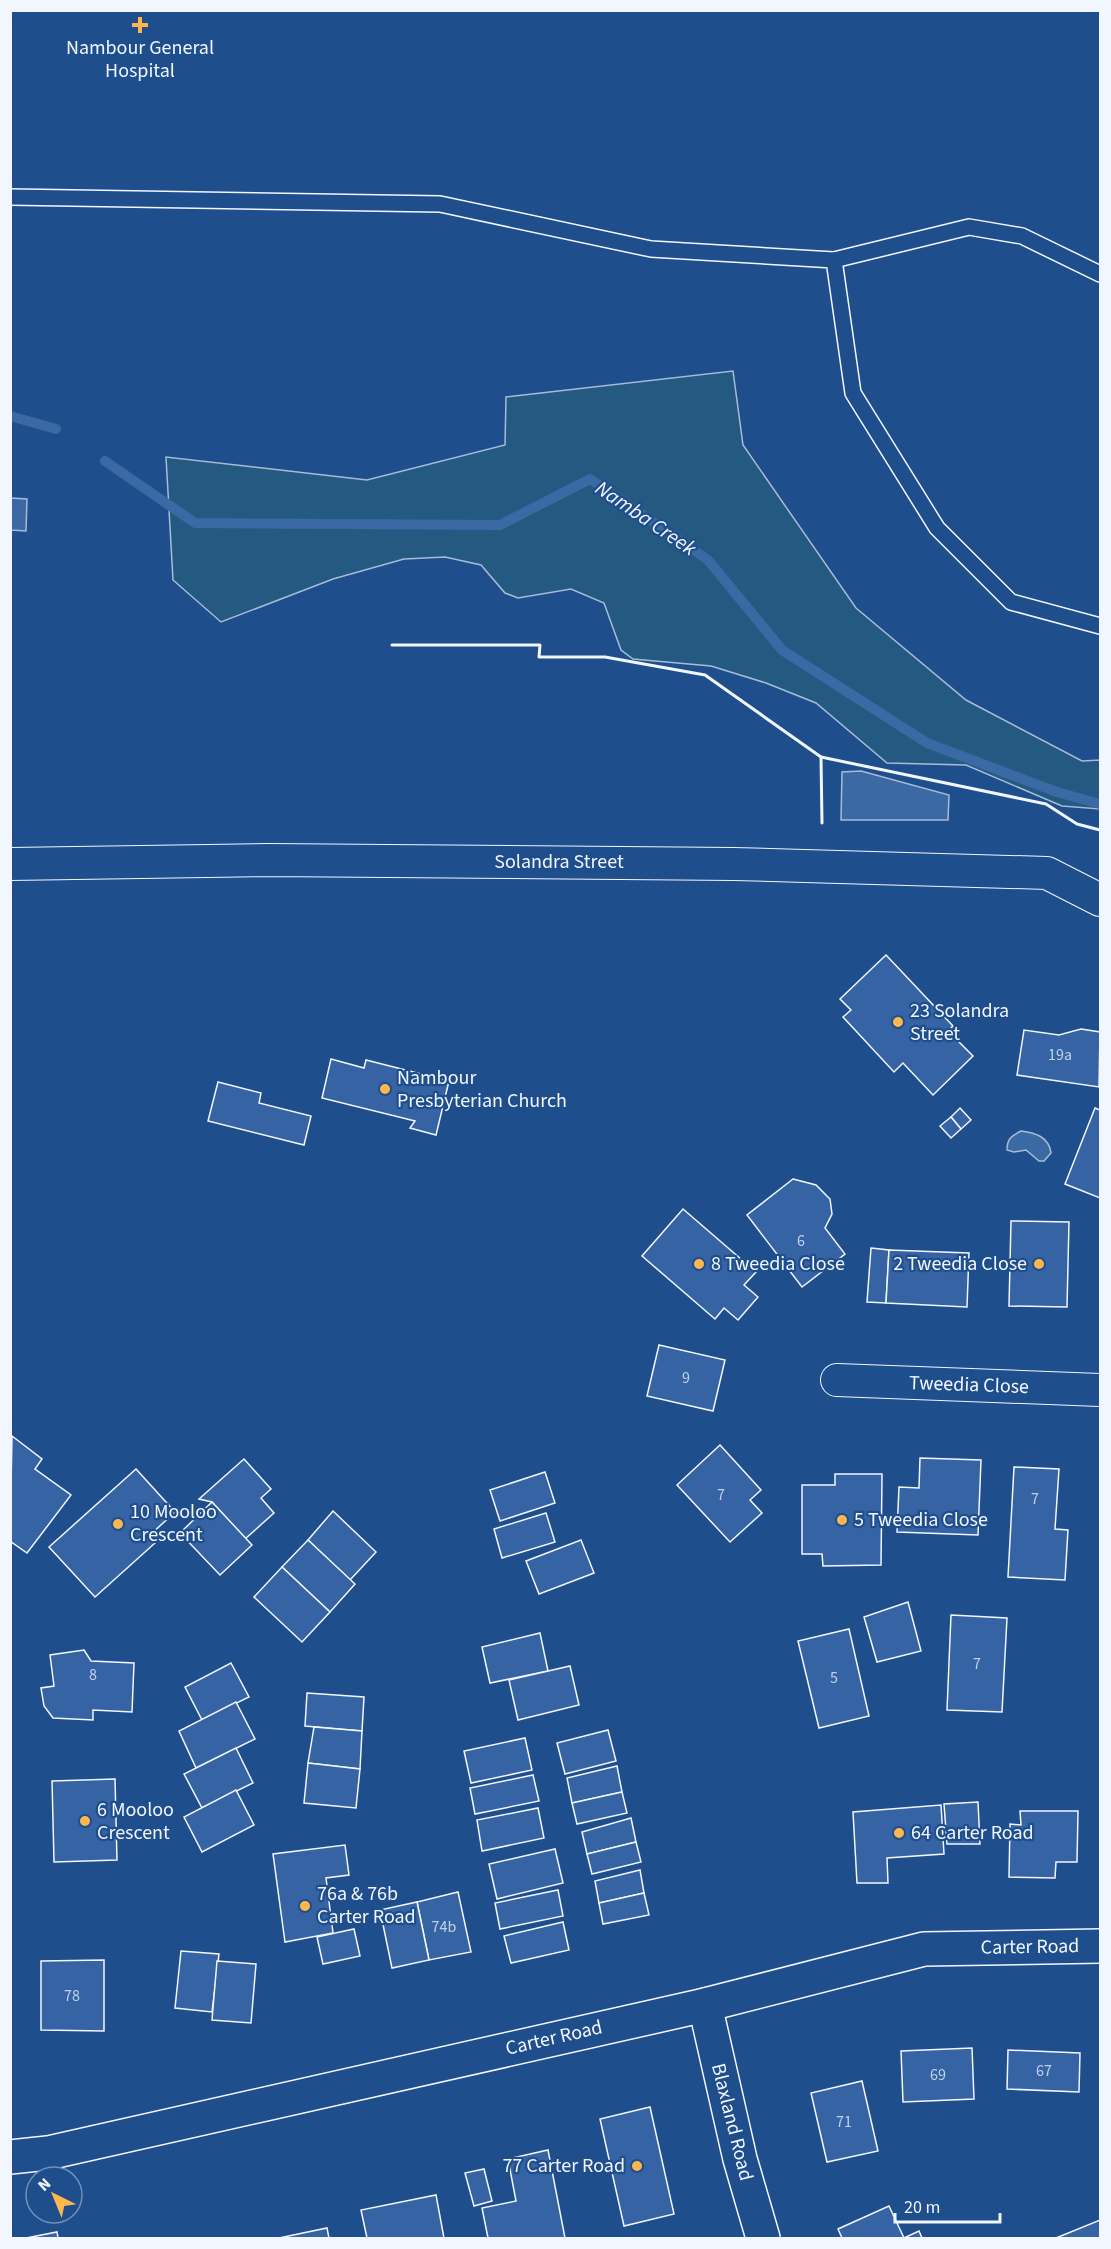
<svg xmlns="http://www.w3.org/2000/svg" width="1111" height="2249" font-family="'Source Sans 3',sans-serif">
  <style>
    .green { fill: #245a82; stroke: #a8bbd7; stroke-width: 1.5 }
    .water { fill: #3b69a3; stroke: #a8bbd7; stroke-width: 1.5 }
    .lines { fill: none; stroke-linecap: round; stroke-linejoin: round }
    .stream { stroke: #3b69a3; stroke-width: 10 }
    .building { fill: #3563a3; stroke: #f2f6ff; stroke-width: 1.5 }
    .lane-casing { stroke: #f2f6ff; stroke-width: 18 }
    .street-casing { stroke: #f2f6ff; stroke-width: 34 }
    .secondary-casing { stroke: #f2f6ff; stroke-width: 36 }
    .lane { stroke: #1f4e8c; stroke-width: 15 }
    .street { stroke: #1f4e8c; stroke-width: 32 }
    .secondary { stroke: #1f4e8c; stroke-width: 33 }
    .wall { stroke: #f2f6ff; stroke-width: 3 }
    .poi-dot { fill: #ffb74d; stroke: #1f4e8c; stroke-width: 2 }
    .labels { text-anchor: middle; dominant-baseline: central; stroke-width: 4.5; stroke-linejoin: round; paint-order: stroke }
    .number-label { font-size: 16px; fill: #c3d1e8 }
    .poi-label { font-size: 20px; fill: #f2f6ff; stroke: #1f4e8c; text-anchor: start }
    .street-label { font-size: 20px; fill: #f2f6ff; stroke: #1f4e8c }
    .water-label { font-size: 21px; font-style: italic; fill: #f2f6ff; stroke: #1f4e8c }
  </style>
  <rect width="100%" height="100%" fill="#1f4e8c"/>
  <polygon class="green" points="733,371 743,445 856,608 966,700 1082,761 1100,760 1100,809 1062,806 966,765 887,763 816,703 766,683 711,666 633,659 621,650 604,603 571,589 518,598 505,593 481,565 445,557 404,559 333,579 221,622 173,580 166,457 367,480 505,445 506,397"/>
  <g class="water">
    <polygon points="11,498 27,499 26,531 11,530"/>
    <polygon points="861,771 949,795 948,820 841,820 842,772"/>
    <path d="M1021,1131C1036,1133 1049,1137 1051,1153L1044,1161H1039L1026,1150L1014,1152L1007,1150C1007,1139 1011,1136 1021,1131Z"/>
  </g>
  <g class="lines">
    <g class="stream">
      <polyline points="10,416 56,429"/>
      <polyline points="105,461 195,523 500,525 590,479 708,560 782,650 927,743 1057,792 1100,804"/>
    </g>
  </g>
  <g class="building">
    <polygon points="886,955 953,1026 948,1031 973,1056 933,1095 903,1063 894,1072 843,1017 851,1010 840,999"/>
    <polygon points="1081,1029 1100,1032 1099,1087 1017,1075 1024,1030 1059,1035"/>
    <polygon points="331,1059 364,1068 366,1060 449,1081 436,1135 410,1128 415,1121 322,1098"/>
    <polygon points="218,1082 261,1093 259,1103 311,1116 304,1145 208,1121"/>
    <polygon points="960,1108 971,1120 961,1129 951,1117"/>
    <polygon points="1095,1108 1100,1110 1100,1198 1065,1184"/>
    <polygon points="951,1117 961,1129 951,1138 940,1126"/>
    <polygon points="793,1179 816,1185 830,1199 832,1214 825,1228 845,1254 802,1287 747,1215"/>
    <polygon points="683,1209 756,1272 744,1285 758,1297 738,1320 724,1308 715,1319 642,1256"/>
    <polygon points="1011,1221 1069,1222 1067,1307 1009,1306"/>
    <polygon points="871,1248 889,1250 886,1303 867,1302"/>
    <polygon points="889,1250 969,1253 967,1307 886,1303"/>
    <polygon points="659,1345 725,1360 713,1411 647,1396"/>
    <polygon points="12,1436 42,1459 35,1469 71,1495 27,1553 10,1541"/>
    <polygon points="720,1445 761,1490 750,1500 762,1513 730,1542 677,1485"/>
    <polygon points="920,1458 981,1460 978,1535 897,1532 899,1487 919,1488"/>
    <polygon points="244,1459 271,1489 261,1498 274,1513 245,1539 212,1502 199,1499"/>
    <polygon points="1014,1467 1059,1469 1055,1529 1068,1530 1065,1580 1008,1577"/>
    <polygon points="136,1469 175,1512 149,1536 155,1543 95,1597 49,1547"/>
    <polygon points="545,1472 555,1503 500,1521 490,1490"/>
    <polygon points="835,1474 882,1474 881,1565 823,1566 822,1554 802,1554 802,1485 835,1485"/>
    <polygon points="212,1502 252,1545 220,1575 180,1533"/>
    <polygon points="333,1511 376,1552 350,1580 308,1540"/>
    <polygon points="546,1513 555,1542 502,1558 494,1529"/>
    <polygon points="308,1540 355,1584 330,1612 282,1567"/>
    <polygon points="581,1540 594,1573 539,1594 526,1561"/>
    <polygon points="282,1567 330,1612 302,1642 254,1597"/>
    <polygon points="908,1602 921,1651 877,1662 864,1617"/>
    <polygon points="951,1615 1007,1618 1002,1712 947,1710"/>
    <polygon points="849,1629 869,1716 819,1728 798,1641"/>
    <polygon points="540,1633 548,1671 490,1683 482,1647"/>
    <polygon points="84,1650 91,1661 134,1663 132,1712 93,1710 93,1720 53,1718 44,1706 41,1688 54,1686 50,1655"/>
    <polygon points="231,1663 249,1697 202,1720 185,1687"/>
    <polygon points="570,1666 579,1705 518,1720 509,1680"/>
    <polygon points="307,1693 364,1697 362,1731 305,1726"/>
    <polygon points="236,1702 255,1739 196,1768 179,1731"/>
    <polygon points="314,1727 362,1731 360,1769 308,1763"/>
    <polygon points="608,1730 616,1761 565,1774 557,1743"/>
    <polygon points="525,1738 532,1770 471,1783 464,1751"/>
    <polygon points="236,1748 253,1783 202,1808 184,1774"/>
    <polygon points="308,1763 360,1769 356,1808 304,1803"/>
    <polygon points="617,1766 622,1792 572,1803 567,1778"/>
    <polygon points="533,1775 539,1801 475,1814 470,1788"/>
    <polygon points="115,1779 117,1860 54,1862 52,1781"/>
    <polygon points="236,1790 254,1825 202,1852 184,1817"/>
    <polygon points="622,1792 627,1813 577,1824 572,1803"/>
    <polygon points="978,1802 980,1844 947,1844 944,1804"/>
    <polygon points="941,1805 944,1854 887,1858 888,1883 857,1883 853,1812"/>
    <polygon points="538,1808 544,1838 482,1851 477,1820"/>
    <polygon points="1020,1811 1078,1811 1077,1862 1056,1862 1055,1878 1009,1877 1010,1824 1021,1825"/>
    <polygon points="631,1818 636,1842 587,1854 582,1832"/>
    <polygon points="636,1842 641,1862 592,1874 587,1854"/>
    <polygon points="345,1845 349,1875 326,1878 333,1933 285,1942 273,1854"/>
    <polygon points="555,1849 563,1883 497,1899 489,1864"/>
    <polygon points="640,1870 644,1893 599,1903 595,1881"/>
    <polygon points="558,1890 563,1916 500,1929 495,1903"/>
    <polygon points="458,1892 471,1952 429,1960 417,1902"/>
    <polygon points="644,1893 649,1915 603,1924 599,1903"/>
    <polygon points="417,1902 429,1960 392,1968 380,1910"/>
    <polygon points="563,1922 569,1950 511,1963 504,1936"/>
    <polygon points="354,1929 360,1956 323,1964 317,1937"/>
    <polygon points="181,1951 219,1954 212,2012 175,2008"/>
    <polygon points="104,1960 104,2031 41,2030 41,1961"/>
    <polygon points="217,1961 256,1964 251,2023 212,2020"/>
    <polygon points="972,2048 974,2099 903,2102 901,2051"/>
    <polygon points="1008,2050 1080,2053 1079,2092 1007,2089"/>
    <polygon points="862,2081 878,2151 827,2162 811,2093"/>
    <polygon points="650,2107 674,2214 624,2226 600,2119"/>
    <polygon points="548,2150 565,2238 488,2238 482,2208 516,2201 508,2159"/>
    <polygon points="484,2169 492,2201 474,2206 465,2173"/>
    <polygon points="436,2195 444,2238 367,2238 361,2210"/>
    <polygon points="889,2206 904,2238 919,2231 922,2238 842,2238 838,2229"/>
    <polygon points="1100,2220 1100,2238 1056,2238"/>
    <polygon points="327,2228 329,2238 279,2238"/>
    <polygon points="57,2232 58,2238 26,2238"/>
  </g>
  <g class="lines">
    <defs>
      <g id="lane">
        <polyline points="10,197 440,204 651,249 834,260 853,393 937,528 1011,602 1100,626"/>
        <polyline points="834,260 969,227 1022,236 1100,274"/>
      </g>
      <g id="street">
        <polyline points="10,864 268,860 734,864 1047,873 1100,900"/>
        <polyline points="837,1380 1100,1390"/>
      </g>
      <g id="secondary">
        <polyline points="705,2005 740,2159 763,2238"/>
        <polyline points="10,2157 48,2153 705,2005 924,1949 1100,1946"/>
      </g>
    </defs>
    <use href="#lane" class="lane-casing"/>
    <use href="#street" class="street-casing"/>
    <use href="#secondary" class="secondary-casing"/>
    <use href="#lane" class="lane"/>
    <use href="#street" class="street"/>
    <use href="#secondary" class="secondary"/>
    <g class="wall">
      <polyline points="392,645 540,645 539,657 605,657 705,675 821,757 822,823"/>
      <polyline points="821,757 1046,804 1077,824 1100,830"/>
    </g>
  </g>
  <g class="poi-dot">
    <path d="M137 16h6v6h6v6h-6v6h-6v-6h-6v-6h6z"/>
    <circle cx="898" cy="1022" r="6"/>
    <circle cx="385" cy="1089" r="6"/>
    <circle cx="699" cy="1264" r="6"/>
    <circle cx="1039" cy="1264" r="6"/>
    <circle cx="842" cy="1520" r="6"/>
    <circle cx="118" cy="1524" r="6"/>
    <circle cx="85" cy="1821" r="6"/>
    <circle cx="899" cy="1833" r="6"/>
    <circle cx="305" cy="1906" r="6"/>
    <circle cx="637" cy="2166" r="6"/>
  </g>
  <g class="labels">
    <g class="number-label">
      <text x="1060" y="1055">19a</text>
      <text x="801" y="1241">6</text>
      <text x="686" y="1378">9</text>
      <text x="721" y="1495">7</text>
      <text x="1035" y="1499">7</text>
      <text x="977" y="1664">7</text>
      <text x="93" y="1675">8</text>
      <text x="834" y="1678">5</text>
      <text x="444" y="1927">74b</text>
      <text x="72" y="1996">78</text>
      <text x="1044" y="2071">67</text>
      <text x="938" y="2075">69</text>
      <text x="844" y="2122">71</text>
    </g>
    <g class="poi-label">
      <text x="140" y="48" text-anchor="middle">Nambour General<tspan x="140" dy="23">Hospital</tspan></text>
      <text x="910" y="1011">23 Solandra<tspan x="910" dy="23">Street</tspan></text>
      <text x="397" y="1078">Nambour<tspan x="397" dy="23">Presbyterian Church</tspan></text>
      <text x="711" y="1264">8 Tweedia Close</text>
      <text x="1027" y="1264" text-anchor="end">2 Tweedia Close</text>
      <text x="130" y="1512">10 Mooloo<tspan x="130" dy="23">Crescent</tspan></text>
      <text x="854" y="1520">5 Tweedia Close</text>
      <text x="97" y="1810">6 Mooloo<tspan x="97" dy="23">Crescent</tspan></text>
      <text x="911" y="1833">64 Carter Road</text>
      <text x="317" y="1894">76a &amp; 76b<tspan x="317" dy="23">Carter Road</tspan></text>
      <text x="625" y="2166" text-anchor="end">77 Carter Road</text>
    </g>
    <g class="street-label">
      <text x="559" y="862">Solandra Street</text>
      <text transform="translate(969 1385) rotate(2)">Tweedia Close</text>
      <text transform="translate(1030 1947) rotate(-1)">Carter Road</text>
      <text transform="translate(554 2038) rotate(-13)">Carter Road</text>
      <text transform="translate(732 2122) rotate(76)">Blaxland Road</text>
    </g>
    <g class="water-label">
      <text transform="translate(646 518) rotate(34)">Namba Creek</text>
    </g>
  </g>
  <rect width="1111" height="2249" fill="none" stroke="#f2f6ff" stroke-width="24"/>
  <g transform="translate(54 2195) rotate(317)"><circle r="28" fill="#1f4e8c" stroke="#7391ba" stroke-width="1.5"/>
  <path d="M0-4.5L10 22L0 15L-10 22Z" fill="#ffb74d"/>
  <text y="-9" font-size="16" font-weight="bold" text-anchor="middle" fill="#f2f6ff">N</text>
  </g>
  <path d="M895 2213v9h105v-9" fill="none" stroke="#f2f6ff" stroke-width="3"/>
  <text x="904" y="2213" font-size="18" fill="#f2f6ff" stroke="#1f4e8c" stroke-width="4.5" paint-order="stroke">20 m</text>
</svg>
